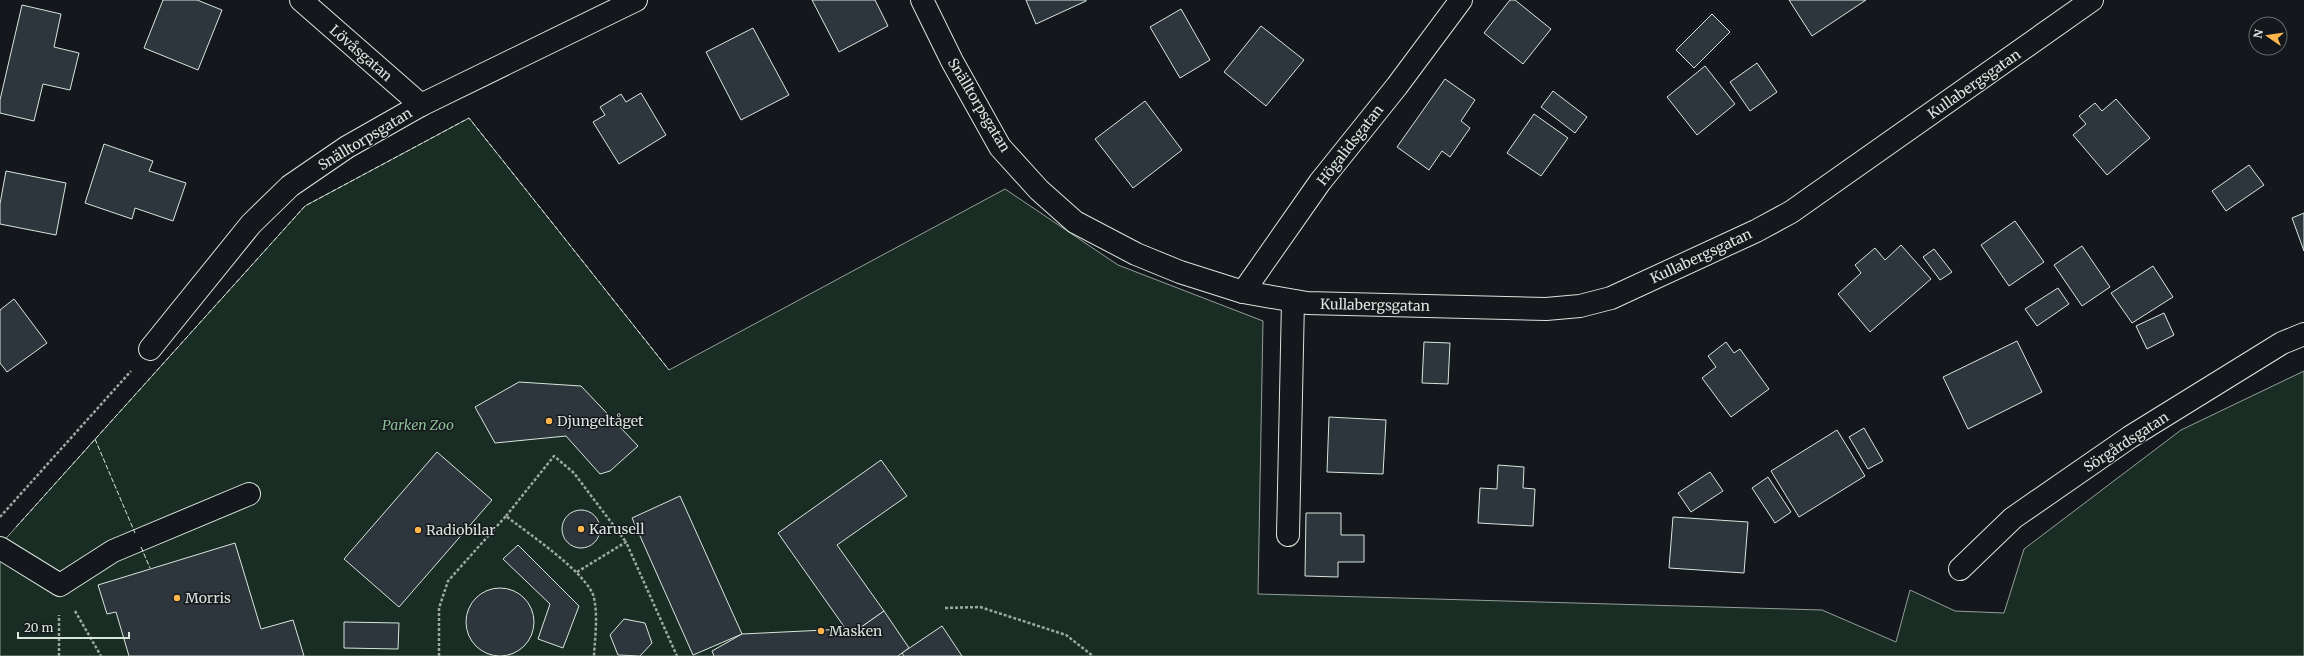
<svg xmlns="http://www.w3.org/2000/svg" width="2304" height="656" font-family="Merriweather,serif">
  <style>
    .green { fill: #1a2d24; stroke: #939e99 }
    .building { fill: #2c363c; stroke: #d8e6dc }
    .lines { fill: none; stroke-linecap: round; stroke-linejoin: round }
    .minor-casing { stroke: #d8e6dc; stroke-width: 24 }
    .path { stroke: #9da8a2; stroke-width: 2.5; stroke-dasharray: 3 2; stroke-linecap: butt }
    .minor { stroke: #14181c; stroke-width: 22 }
    .fence { stroke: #d8e6dc; stroke-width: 1; stroke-dasharray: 5 2; stroke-linecap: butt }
    .poi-dot { fill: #ffb74d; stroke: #14181c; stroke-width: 1.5 }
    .labels { text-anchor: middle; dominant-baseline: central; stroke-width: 3; stroke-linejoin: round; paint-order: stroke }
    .street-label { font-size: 14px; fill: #d8e6dc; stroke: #14181c }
    .poi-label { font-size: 14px; fill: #d8e6dc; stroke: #14181c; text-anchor: start }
    .park-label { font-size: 14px; font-style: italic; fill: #8ac095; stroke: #14181c }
  </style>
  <rect width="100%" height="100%" fill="#14181c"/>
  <polygon class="green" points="469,118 669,370 1005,189 1118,265 1263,321 1258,594 1822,610 1896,642 1910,590 1955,611 2004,613 2024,549 2181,430 2304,371 2304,656 0,656 0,545 305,206"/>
  <g class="building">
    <polygon points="163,0 197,0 222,10 198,70 144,48"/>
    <polygon points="812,0 875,0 888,26 839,52"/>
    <polygon points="1026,0 1086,0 1086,1 1036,24"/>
    <polygon points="1510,0 1515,0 1551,29 1523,64 1484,33"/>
    <polygon points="1789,0 1866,0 1812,36"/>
    <polygon points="22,5 61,14 54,47 79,53 70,90 43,84 34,121 0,113 0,100"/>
    <polygon points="1181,9 1210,60 1180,78 1150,27"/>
    <polygon points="1712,14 1730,32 1694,68 1676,50"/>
    <polygon points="1261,26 1304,60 1266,106 1224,72"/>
    <polygon points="753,28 789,95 741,120 706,52"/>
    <polygon points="1757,63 1777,92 1750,111 1730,82"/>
    <polygon points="1705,66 1735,104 1697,135 1667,97"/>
    <polygon points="1445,79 1475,100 1461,121 1470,128 1450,157 1442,151 1429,170 1397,147"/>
    <polygon points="1553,91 1587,117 1575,133 1541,107"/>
    <polygon points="641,93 666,135 619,164 593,122 605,115 600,107 621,94 626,102"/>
    <polygon points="2116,99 2150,138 2107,175 2073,135 2086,124 2079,116 2095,103 2102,111"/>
    <polygon points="1145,101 1182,150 1133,188 1095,139"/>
    <polygon points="1534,114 1568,138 1541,176 1507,153"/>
    <polygon points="104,144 153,161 149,171 186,183 173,221 135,208 132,219 85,203"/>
    <polygon points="2249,165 2264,185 2226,211 2212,191"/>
    <polygon points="6,171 66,183 56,235 0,224 0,204"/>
    <polygon points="2304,213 2304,251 2292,218"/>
    <polygon points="2015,221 2044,262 2009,286 1981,245"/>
    <polygon points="1901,245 1931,279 1870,332 1838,294 1861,273 1855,265 1875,248 1885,260"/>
    <polygon points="2082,246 2110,287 2082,306 2054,265"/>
    <polygon points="1934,249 1952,272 1940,280 1923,257"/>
    <polygon points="2153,266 2173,297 2132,323 2111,293"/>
    <polygon points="2058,288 2069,304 2037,326 2025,309"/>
    <polygon points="14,299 47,343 7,372 0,363 0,310"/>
    <polygon points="2164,313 2174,335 2147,349 2136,326"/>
    <polygon points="2017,341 2042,392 1968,429 1943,377"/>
    <polygon points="1424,342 1450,343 1448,384 1422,383"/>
    <polygon points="1726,342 1734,353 1740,349 1769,389 1731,417 1702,378 1716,367 1708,356"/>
    <polygon points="519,382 581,386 638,446 610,471 600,474 566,436 495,443 475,407"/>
    <polygon points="1329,417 1386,420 1383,474 1327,472"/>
    <polygon points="1864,428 1883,461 1868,469 1849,437"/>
    <polygon points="1837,430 1865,476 1799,517 1771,471"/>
    <polygon points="437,452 492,500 399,607 344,559"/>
    <polygon points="881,460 907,496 837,545 884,611 850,635 778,533"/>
    <polygon points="1498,465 1524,467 1523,488 1535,489 1533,526 1478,523 1480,488 1497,489"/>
    <polygon points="1710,472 1723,491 1691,512 1678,493"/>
    <polygon points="1768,477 1791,512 1775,523 1752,488"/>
    <polygon points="680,496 742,634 693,655 632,518"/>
    <circle cx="581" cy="529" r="19"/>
    <polygon points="1306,513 1341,513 1341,535 1364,535 1364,562 1338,562 1338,577 1305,576"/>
    <polygon points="1673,517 1748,522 1744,573 1669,568"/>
    <polygon points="235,543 261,629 293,620 304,656 129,656 116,612 107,614 98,585"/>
    <polygon points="518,545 579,606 563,648 538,639 550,604 503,559"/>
    <circle cx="500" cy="622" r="34"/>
    <polygon points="884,611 909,648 898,656 714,656 712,651 742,634 846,629 850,635"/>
    <polygon points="624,619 645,623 652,643 640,656 618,655 610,635"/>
    <polygon points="344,622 399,623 398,649 344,648"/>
    <polygon points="942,626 962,656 904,656 902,653"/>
  </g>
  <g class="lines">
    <defs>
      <g id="minor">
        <polyline points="301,0 421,105"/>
        <polyline points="922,0 952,61 1000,147 1039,190 1075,222 1136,254 1180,272 1243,292 1307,303 1546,309 1580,306 1611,298 1756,231 1791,212 2092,0"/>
        <polyline points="1243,292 1320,182 1397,86 1461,0"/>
        <polyline points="150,349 251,224 290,186 347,147 421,105 636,0"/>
        <polyline points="1288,535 1293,301"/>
        <polyline points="0,548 60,585 113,551 249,494"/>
        <polyline points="1960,569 2013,518 2130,437 2282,343 2304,334"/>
      </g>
    </defs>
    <use href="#minor" class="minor-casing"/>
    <g class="path">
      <polyline points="506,516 554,456 574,473 626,542"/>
      <polyline points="0,517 131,371"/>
      <polyline points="577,572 626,542 677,656"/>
      <polyline points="945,608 980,607 1066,635 1093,656"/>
      <polyline points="75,611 101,656"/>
      <polyline points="59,656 59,615"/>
      <path d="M439,656V608L448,581L506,516C526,532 589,574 594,598C598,617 595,637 594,656"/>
    </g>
    <use href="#minor" class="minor"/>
    <g class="fence">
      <polyline points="95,439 135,533"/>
      <polyline points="16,527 305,206 469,118 669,370"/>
      <polyline points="141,547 150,568"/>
    </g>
  </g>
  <g class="poi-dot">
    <circle cx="549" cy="421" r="4"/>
    <circle cx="581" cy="529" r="4"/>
    <circle cx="418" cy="530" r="4"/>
    <circle cx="177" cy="598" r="4"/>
    <circle cx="821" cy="631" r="4"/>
  </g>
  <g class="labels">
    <g class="street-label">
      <text transform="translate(361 53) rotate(41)">Lövåsgatan</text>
      <text transform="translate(1974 84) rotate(-35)">Kullabergsgatan</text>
      <text transform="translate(979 105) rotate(59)">Snälltorpsgatan</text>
      <text transform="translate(365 139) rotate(-31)">Snälltorpsgatan</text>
      <text transform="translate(1350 145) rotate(-52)">Högalidsgatan</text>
      <text transform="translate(1701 256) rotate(-25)">Kullabergsgatan</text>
      <text transform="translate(1375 305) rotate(1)">Kullabergsgatan</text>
      <text transform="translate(2126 442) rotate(-33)">Sörgårdsgatan</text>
    </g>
    <g class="poi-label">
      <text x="557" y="421">Djungeltåget</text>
      <text x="589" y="529">Karusell</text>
      <text x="426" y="530">Radiobilar</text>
      <text x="185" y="598">Morris</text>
      <text x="829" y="631">Masken</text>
    </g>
    <g class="park-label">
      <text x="418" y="425">Parken Zoo</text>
    </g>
  </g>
  <g transform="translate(2268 36) rotate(283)"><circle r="19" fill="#14181c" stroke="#626a69"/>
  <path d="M0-3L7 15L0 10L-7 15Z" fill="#ffb74d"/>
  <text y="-6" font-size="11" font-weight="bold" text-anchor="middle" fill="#d8e6dc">N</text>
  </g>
  <path d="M18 632v6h111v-6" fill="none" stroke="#d8e6dc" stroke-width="2"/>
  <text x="24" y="632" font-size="12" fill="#d8e6dc" stroke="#14181c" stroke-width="3" paint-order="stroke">20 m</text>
</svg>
